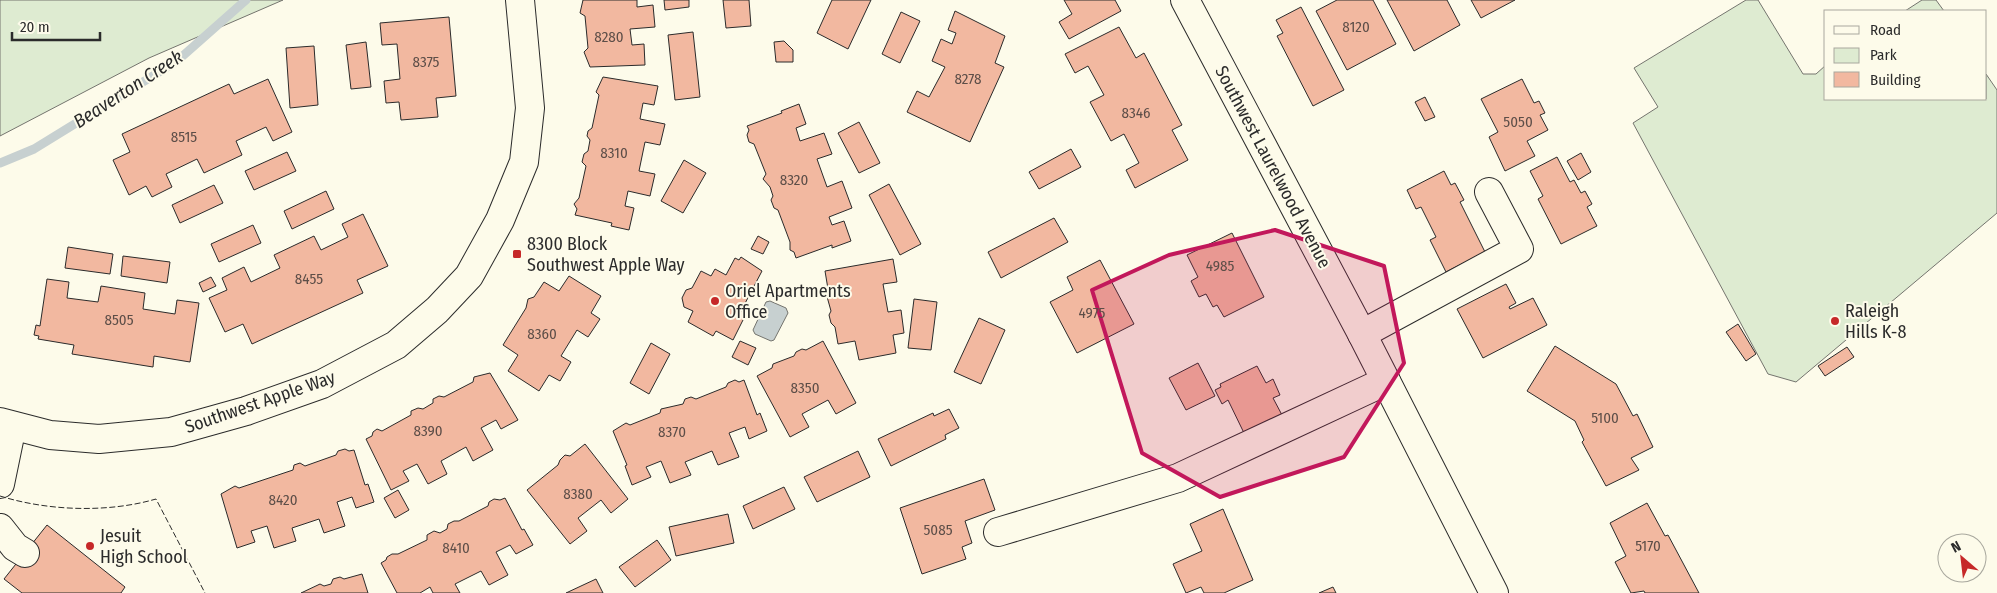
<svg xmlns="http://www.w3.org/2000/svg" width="1997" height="593" font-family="'Fira Sans Condensed',sans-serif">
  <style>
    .green { fill: #deebd1; stroke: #74746e }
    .water { fill: #c7d0d0; stroke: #74746e }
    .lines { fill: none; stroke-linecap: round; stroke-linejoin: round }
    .stream { stroke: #c7d0d0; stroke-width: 9 }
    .building { fill: #f2b8a0; stroke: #2b2b2b }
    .minor-casing { stroke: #2b2b2b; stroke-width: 30 }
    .minor { stroke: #fdfbea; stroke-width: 28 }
    .fence { stroke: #2b2b2b; stroke-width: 1; stroke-dasharray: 6 2.5; stroke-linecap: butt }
    .marked { fill: #c2185b; fill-opacity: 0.2; stroke: #c2185b; stroke-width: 4; stroke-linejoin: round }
    .poi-dot { fill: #c62828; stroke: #fdfbea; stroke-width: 2 }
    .labels { text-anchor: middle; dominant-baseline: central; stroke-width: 4; stroke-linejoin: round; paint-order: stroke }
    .number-label { font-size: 15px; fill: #5d4e48 }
    .street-label { font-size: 18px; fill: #2b2b2b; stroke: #fdfbea }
    .poi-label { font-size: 18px; fill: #2b2b2b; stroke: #fdfbea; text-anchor: start }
    .water-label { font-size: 19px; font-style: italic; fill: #2b2b2b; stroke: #fdfbea }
  </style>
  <rect width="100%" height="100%" fill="#fdfbea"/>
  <g class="green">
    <polygon points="0,0 283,0 149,58 0,136"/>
    <polygon points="1746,0 1758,0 1803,74 1816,74 1826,65 1826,99 1986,99 1986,74 1997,90 1997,213 1796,382 1768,374 1633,123 1658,107 1634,68"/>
    <polygon points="1922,0 1936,0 1944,11 1905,11"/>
  </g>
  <polygon class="water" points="770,301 786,308 788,313 774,340 771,341 755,334 753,330 766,302"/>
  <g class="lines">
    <polyline class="stream" points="0,163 34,149 177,61 246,0"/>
  </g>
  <g class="building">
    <polygon points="583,0 637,0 637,7 653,5 655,27 630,29 632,45 644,44 645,65 590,67 584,52 588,48 585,16 580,13"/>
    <polygon points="664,0 689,0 689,7 665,10"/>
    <polygon points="723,0 749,0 751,26 726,28"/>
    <polygon points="832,0 871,0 848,49 817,33"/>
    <polygon points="1064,0 1115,0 1121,11 1069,39 1059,22 1072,14"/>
    <polygon points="1337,0 1373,0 1396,44 1347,70 1316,11"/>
    <polygon points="1387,0 1447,0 1460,25 1414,51"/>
    <polygon points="1471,0 1515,0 1481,18"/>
    <polygon points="1301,7 1344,90 1313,106 1277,36 1283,33 1276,20"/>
    <polygon points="955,11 1005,36 995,63 1004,67 970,142 907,112 917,91 929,97 945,67 932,61 941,39 952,44 956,33 948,30"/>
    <polygon points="901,12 920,21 900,63 882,54"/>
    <polygon points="449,17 456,96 436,98 438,117 401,120 399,102 386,103 384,81 400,79 397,44 382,45 380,23"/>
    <polygon points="1119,27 1136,58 1144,53 1182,125 1172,130 1188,160 1135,188 1126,170 1139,163 1124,134 1111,141 1090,102 1104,95 1088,66 1075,73 1065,54"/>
    <polygon points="693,32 700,97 675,100 668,35"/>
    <polygon points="784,41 793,50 793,62 776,62 774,42"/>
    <polygon points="366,42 371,87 351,89 346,45"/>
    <polygon points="314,46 318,105 290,108 286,48"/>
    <polygon points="603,77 658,86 654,105 643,103 640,119 665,124 660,145 645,142 639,171 655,174 650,196 628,191 625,206 634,208 629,230 611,226 612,223 575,215 577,209 574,204 579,198 586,166 582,162 584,154 588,151 590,140 587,136 588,131 592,128 599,95 596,92"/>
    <polygon points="268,79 292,132 273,141 266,127 236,141 242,155 204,173 197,159 166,174 172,187 152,197 146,186 129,195 113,160 130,152 122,134 229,84 234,94"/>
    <polygon points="1522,79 1534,103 1539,101 1545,113 1540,115 1548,130 1527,141 1535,156 1505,171 1489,137 1498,132 1481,99"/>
    <polygon points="1425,97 1435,117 1425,121 1415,102"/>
    <polygon points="799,104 806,124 796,128 800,141 824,133 832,154 817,159 827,187 842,181 852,208 829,217 832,225 844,221 851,241 832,248 832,245 796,258 794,252 790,250 790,242 778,210 774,208 771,200 773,196 770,187 763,179 766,174 754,144 749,142 747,135 749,130 747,126 782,113 781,111"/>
    <polygon points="859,122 880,163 859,173 838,133"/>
    <polygon points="1071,149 1081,167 1039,189 1029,172"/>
    <polygon points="287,152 296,171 254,190 245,171"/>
    <polygon points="1581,153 1591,172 1578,180 1567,161"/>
    <polygon points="1557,157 1570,182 1574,180 1581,193 1585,191 1592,204 1587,207 1597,226 1561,244 1538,199 1543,196 1530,171"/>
    <polygon points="684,160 706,173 683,213 661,201"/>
    <polygon points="1444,171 1451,185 1455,183 1464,200 1460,202 1485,252 1446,272 1430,240 1436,237 1421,207 1416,209 1407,190"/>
    <polygon points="889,184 921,244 900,255 869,195"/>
    <polygon points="214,185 223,203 180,223 172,205"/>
    <polygon points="326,191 334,209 292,229 284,211"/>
    <polygon points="363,214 388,266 357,280 363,293 252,344 243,324 225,332 209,298 227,290 222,278 244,267 251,282 280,268 274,255 314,236 321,250 348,237 342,224"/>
    <polygon points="1054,218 1068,242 1001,278 988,252"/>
    <polygon points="253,225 261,243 219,262 211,244"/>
    <polygon points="1232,233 1264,297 1224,317 1217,305 1213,307 1206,294 1199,297 1191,281 1198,277 1187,255"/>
    <polygon points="758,236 769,242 763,254 751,249"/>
    <polygon points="68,247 113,254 110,274 65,268"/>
    <polygon points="123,256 170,262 167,283 121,276"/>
    <polygon points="741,257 762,271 741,311 746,314 733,340 716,331 713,336 688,322 693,311 684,307 682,298 686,290 692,288 701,271 711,276 715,269 726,275 735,258 739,260"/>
    <polygon points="893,259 897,282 883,284 888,312 901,310 904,333 893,335 896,353 859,360 855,341 838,344 835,327 831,323 829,315 831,311 826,293 828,289 825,271"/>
    <polygon points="1100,260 1134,324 1077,353 1050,302 1073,290 1067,277"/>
    <polygon points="569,276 601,296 591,313 600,319 588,337 577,330 561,356 571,362 560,381 549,375 539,391 508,371 518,355 503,345 526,308 528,299 534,297 544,282 559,291"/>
    <polygon points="211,277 216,286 203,292 199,283"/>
    <polygon points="47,279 69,282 67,298 98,302 101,286 145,293 143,309 175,314 177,300 199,303 190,362 154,356 153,367 72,354 74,345 38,339 39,336 34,335 36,325 40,326"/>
    <polygon points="1506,284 1516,303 1509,307 1510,309 1533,298 1547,325 1483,358 1457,309"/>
    <polygon points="914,299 937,302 931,350 908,348"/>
    <polygon points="979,318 1005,330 981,384 954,372"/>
    <polygon points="1738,324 1756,354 1746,361 1726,332"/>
    <polygon points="740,341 756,348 748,365 732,357"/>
    <polygon points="823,341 856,403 836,414 828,400 802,414 809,427 790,437 757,376 772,368 773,364 794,356 796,352 802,349 806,350"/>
    <polygon points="651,343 670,354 649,394 630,383"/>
    <polygon points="1555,346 1616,384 1633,416 1637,414 1653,447 1631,458 1639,470 1606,486 1582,442 1584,440 1575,421 1527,391"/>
    <polygon points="1847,347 1854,357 1825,376 1818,366"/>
    <polygon points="1198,363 1215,396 1186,410 1169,378"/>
    <polygon points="1257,366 1266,383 1273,379 1280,395 1273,398 1282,415 1244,433 1228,400 1222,404 1215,390 1221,387 1220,384"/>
    <polygon points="490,373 518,420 501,429 496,420 481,428 493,450 473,461 466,447 441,461 447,474 428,484 417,464 403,471 409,481 391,490 366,439 372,436 373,432 377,429 382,431 411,415 411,411 418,408 423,409 433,403 433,399 439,396 444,397 473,382 474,377"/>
    <polygon points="735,380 739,382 744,380 757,415 760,413 767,431 749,439 745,427 729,433 739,457 718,465 712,451 685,462 691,475 670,483 661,461 646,467 651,477 632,485 625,466 627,465 613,431 626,423 630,425 660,413 661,409 683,404 685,399 691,397 696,399 726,387 728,383"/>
    <polygon points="949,409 959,428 945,435 946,439 891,466 878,439 933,413 934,416"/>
    <polygon points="585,444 628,499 611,513 601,500 578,518 587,531 570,544 527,490 558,465 560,460 565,455 570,456"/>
    <polygon points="345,449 349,451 354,450 365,485 368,484 374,502 356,508 352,497 337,502 345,526 324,533 319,519 292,528 296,541 274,548 267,526 251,531 255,542 237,548 221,494 235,486 239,488 293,470 294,465 300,463 305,466 336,455 338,451"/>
    <polygon points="858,451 870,477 817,502 804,477"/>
    <polygon points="984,479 995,510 965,521 972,543 962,547 966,559 922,574 900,508"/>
    <polygon points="784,487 795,509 753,529 743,506"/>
    <polygon points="398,490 409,510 395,518 384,498"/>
    <polygon points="505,498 522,530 524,529 533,545 516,554 510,545 496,552 508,575 489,585 481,571 455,584 460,593 433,593 430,587 420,593 397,593 381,563 386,560 387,557 392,554 398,554 427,540 427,535 434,531 440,533 447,529 448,524 454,521 459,521 488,506 489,502 494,499 500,500"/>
    <polygon points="1647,503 1665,536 1668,535 1699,593 1645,593 1644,591 1631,593 1615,562 1626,556 1610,523"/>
    <polygon points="1223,509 1253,580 1224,593 1204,593 1201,587 1186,593 1173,564 1202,551 1190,524"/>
    <polygon points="728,514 734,543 676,556 669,527"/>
    <polygon points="47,525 125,587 121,593 22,593 4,579"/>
    <polygon points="657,540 671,560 635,587 619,567"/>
    <polygon points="362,574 368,593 301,593 320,584 324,586 331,584 333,579 340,577 344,579"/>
    <polygon points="596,579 603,593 566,593"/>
    <polygon points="1333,587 1336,593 1319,593"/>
  </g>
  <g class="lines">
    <defs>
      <g id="minor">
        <polyline points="1185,0 1362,334 1494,593"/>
        <polyline points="1362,334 1519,249 1489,192"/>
        <polyline points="0,422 50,435 99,439 171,432 246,411 322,384 396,345 437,310 469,276 500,220 524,162 530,108 520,0"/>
        <polyline points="0,484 12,426"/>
        <polyline points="0,528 15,547 25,553"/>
        <polyline points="998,532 1178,478 1386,381"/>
      </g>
    </defs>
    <use href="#minor" class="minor-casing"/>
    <use href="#minor" class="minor"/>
    <path class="fence" d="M0,496C48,511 108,513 156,499L205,593"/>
  </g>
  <path class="marked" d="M1275,230L1384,266L1404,363L1344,457L1220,497L1142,453L1092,290L1169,255Z"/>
  <g class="poi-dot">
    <rect x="512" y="249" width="10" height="10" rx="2.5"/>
    <circle cx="715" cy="301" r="5"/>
    <circle cx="1835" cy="321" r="5"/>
    <circle cx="90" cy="546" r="5"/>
  </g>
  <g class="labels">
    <g class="number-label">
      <text x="1356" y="27">8120</text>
      <text x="609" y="37">8280</text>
      <text x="426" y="62">8375</text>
      <text x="968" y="79">8278</text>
      <text x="1136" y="113">8346</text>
      <text x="1518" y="122">5050</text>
      <text x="184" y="137">8515</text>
      <text x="614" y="153">8310</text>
      <text x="794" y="180">8320</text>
      <text x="1220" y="266">4985</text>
      <text x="309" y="279">8455</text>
      <text x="1092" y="313">4975</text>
      <text x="119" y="320">8505</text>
      <text x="542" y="334">8360</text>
      <text x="805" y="388">8350</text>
      <text x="1605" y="418">5100</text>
      <text x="428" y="431">8390</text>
      <text x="672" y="432">8370</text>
      <text x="578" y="494">8380</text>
      <text x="283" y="500">8420</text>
      <text x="938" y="530">5085</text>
      <text x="1648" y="546">5170</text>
      <text x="456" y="548">8410</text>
    </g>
    <g class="street-label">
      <text transform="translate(1273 167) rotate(62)">Southwest Laurelwood Avenue</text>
      <text transform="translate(260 402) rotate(-19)">Southwest Apple Way</text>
    </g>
    <g class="poi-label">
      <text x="527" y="244">8300 Block<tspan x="527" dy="21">Southwest Apple Way</tspan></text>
      <text x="725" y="291">Oriel Apartments<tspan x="725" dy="21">Office</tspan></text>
      <text x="1845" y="311">Raleigh<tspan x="1845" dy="21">Hills K-8</tspan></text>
      <text x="100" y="536">Jesuit<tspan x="100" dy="21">High School</tspan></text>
    </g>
    <g class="water-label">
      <text transform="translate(128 89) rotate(-33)">Beaverton Creek</text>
    </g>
  </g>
  <rect x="1824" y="10" width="162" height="90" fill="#fdfbea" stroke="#a9a89e"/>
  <rect x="1834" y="26" width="25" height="8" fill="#fdfbea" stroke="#a9a89e"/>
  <text x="1870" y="35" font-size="15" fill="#2b2b2b">Road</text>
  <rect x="1834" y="48" width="25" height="15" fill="#deebd1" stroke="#a9a89e"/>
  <text x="1870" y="60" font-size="15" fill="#2b2b2b">Park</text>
  <rect x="1834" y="72" width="25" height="15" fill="#f2b8a0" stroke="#a9a89e"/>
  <text x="1870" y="85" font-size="15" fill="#2b2b2b">Building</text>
  <g transform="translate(1962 558) rotate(332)"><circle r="24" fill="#fdfbea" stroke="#a9a89e"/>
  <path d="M0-4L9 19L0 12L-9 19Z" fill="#c62828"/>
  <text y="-8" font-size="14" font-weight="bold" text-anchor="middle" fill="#2b2b2b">N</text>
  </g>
  <path d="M12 32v8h88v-8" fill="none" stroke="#2b2b2b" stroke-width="2.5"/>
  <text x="20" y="32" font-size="15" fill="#2b2b2b" stroke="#fdfbea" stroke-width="4" paint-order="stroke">20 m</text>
</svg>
